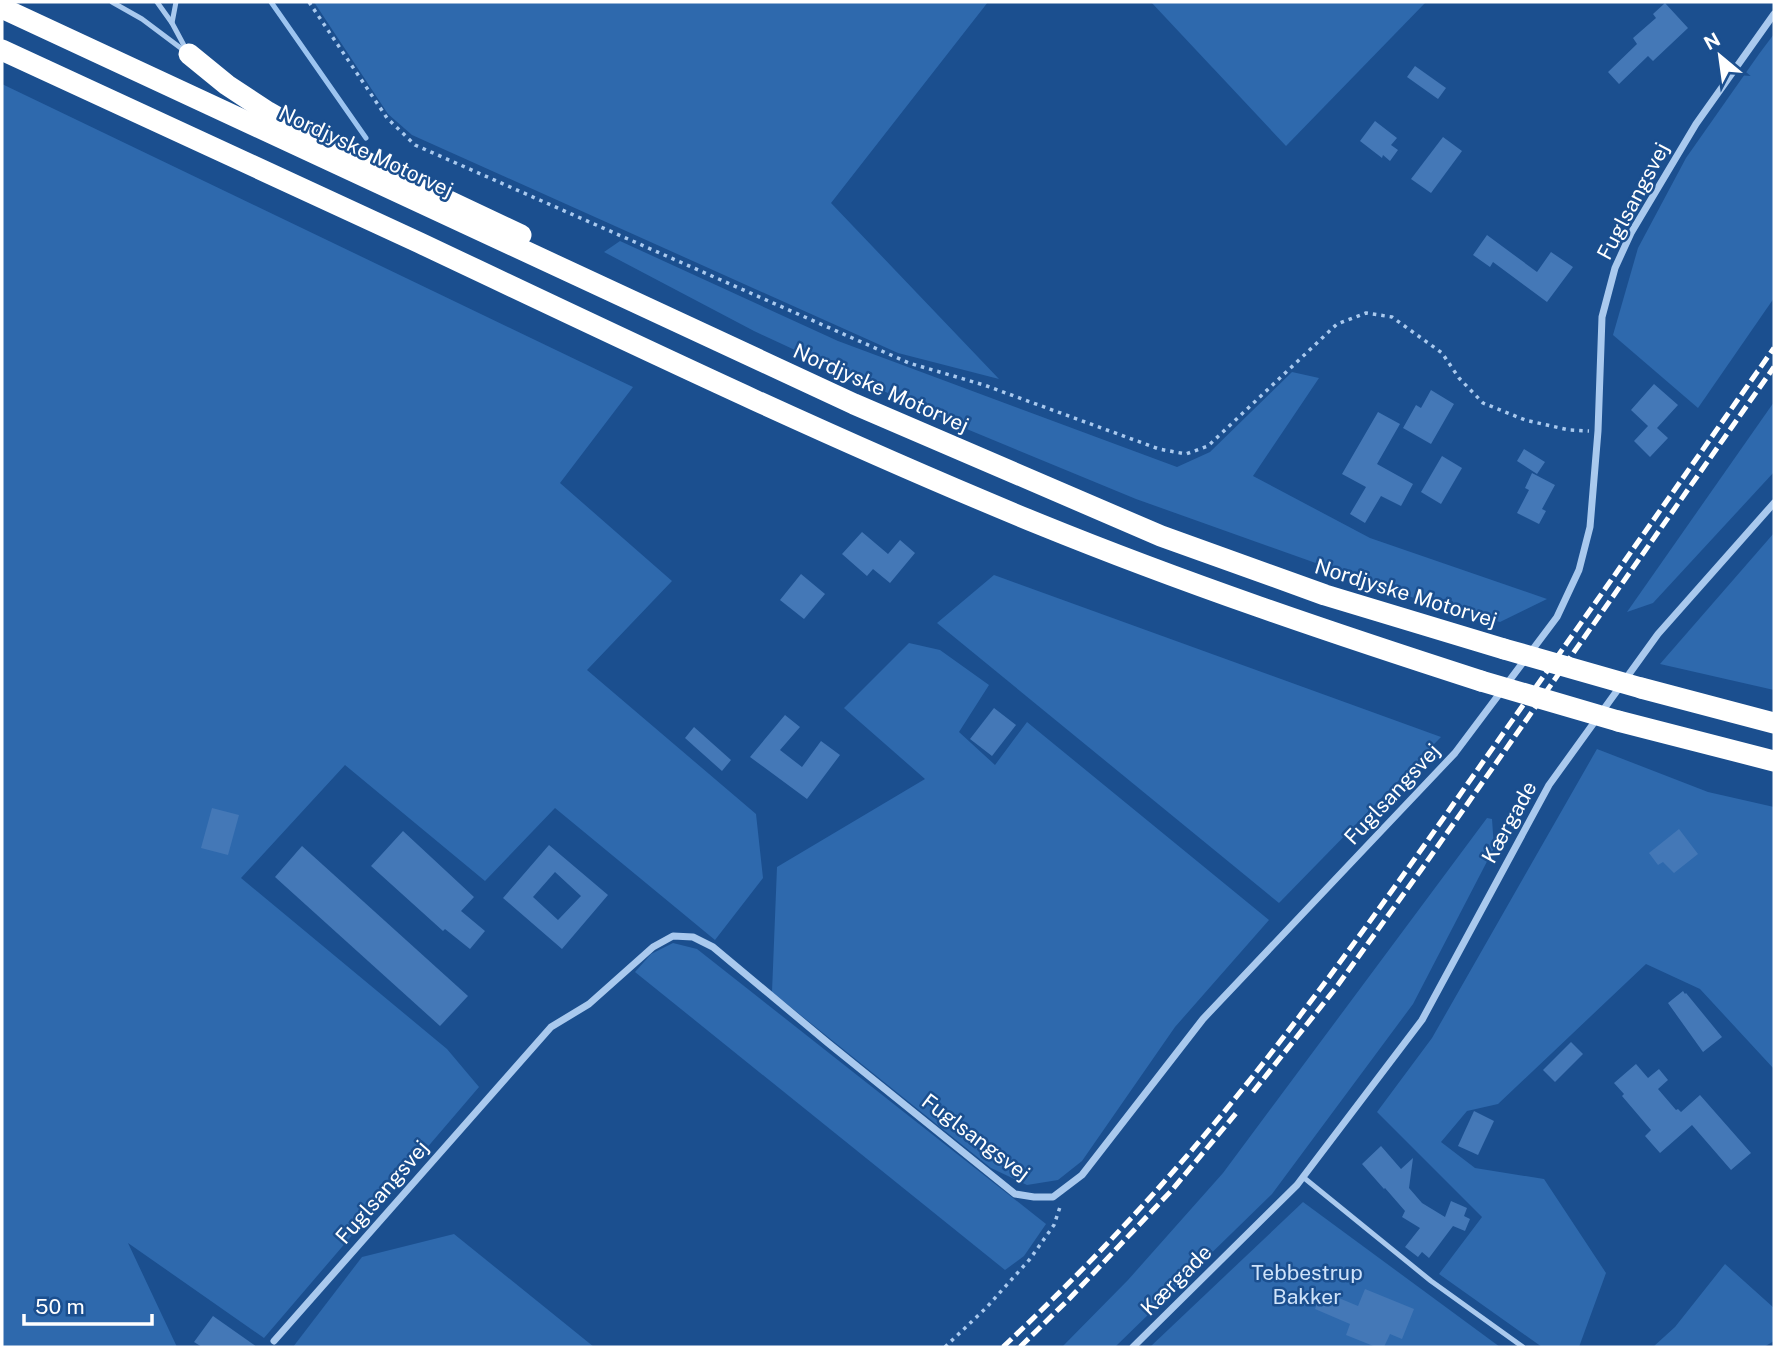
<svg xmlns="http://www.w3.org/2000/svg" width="1776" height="1349" font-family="'Public Sans',sans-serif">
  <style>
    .green { fill: #2e69ad }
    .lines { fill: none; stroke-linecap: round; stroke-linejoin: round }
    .stream { stroke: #9cc4f0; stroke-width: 5 }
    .building { fill: #4478b7; fill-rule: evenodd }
    .path { stroke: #a9c9ee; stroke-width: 3.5; stroke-dasharray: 3.5 5; stroke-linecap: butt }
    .lane { stroke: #a9c9ee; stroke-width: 5 }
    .street { stroke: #a9c9ee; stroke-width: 7 }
    .highway { stroke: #fff; stroke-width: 21 }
    .rail { stroke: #fff; stroke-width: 5; stroke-dasharray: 12 5; stroke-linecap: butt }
    .highway-bridge { stroke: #fff; stroke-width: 21 }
    .labels { text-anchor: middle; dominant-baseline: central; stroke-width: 5; stroke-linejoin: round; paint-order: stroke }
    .street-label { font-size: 21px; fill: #fff; stroke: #1b4f8f }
    .park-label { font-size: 21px; fill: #cfe3fa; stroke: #1b4f8f }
  </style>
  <rect width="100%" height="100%" fill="#1b4f8f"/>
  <g class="green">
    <polygon points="314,2 988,2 831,203 999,379 898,353 412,135 388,114"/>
    <polygon points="1151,2 1426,2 1286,146"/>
    <polygon points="1774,34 1774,298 1698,408 1613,335 1638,248 1686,158 1759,54"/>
    <polygon points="2,84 633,387 560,483 672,581 587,670 756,814 763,878 715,940 555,808 485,881 345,765 241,878 447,1049 479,1087 264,1338 128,1243 177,1347 2,1347"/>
    <polygon points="620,241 838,341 1177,467 1210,452 1292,372 1319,378 1253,476 1370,538 1547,599 1500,622 1414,598 1136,499 957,425 754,331 604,252"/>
    <polygon points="1774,402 1774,472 1653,603 1627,612"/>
    <polygon points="1774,533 1774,690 1660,664"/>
    <polygon points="994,575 1441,737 1279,903 937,623"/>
    <polygon points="909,643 940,650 989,685 959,732 995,765 1027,722 1269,920 1175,1027 1082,1161 1058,1180 1027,1185 991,1168 772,992 777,867 925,779 844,708"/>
    <polygon points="1597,749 1708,792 1774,807 1774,1069 1700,989 1646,964 1498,1104 1467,1111 1441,1142 1475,1168 1544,1179 1606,1273 1579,1347 1542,1347 1439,1274 1482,1217 1377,1112 1432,1038"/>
    <polygon points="1487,818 1492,819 1494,848 1413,1004 1272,1194 1115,1347 1062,1347 1128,1280 1223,1173"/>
    <polygon points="673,943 697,949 1046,1224 1024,1256 1005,1270 635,972 651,954"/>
    <polygon points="1303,1202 1500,1347 1150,1347"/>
    <polygon points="454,1234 594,1347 293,1347 362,1257"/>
    <polygon points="1725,1264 1774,1308 1774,1341 1764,1347 1653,1347 1675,1327"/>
  </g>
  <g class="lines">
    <polyline class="stream" points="271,2 366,138"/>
  </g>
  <g class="building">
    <polygon points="1665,3 1688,28 1653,61 1648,56 1619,84 1608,72 1637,44 1633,38 1656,18 1653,14"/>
    <polygon points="1415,66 1446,88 1438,99 1407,77"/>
    <polygon points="1375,121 1397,138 1391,145 1398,150 1390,161 1383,155 1382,158 1360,141"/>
    <polygon points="1443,137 1462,151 1431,193 1411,179"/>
    <polygon points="1487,235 1537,272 1551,252 1573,267 1547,302 1493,262 1490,267 1473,255"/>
    <polygon points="1654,384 1678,405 1657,428 1668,438 1650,457 1634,441 1648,426 1631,410"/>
    <polygon points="1431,390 1454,404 1431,444 1403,428 1416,405 1421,408"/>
    <polygon points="1378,412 1400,424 1377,464 1413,484 1401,506 1381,496 1365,523 1350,514 1366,487 1342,474"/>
    <polygon points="1524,449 1545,462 1537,474 1517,461"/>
    <polygon points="1442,456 1462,468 1441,504 1421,492"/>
    <polygon points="1532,473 1555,485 1542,509 1546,511 1539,524 1517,513 1529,490 1525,488"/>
    <polygon points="862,532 888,554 900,540 915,553 890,583 873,569 867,576 842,554"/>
    <polygon points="801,574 825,594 804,619 780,600"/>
    <polygon points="994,708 1016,725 992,756 970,739"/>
    <polygon points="785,715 800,727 780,750 802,767 821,741 840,755 807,799 750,757"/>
    <polygon points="694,727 731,760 722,771 685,738"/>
    <polygon points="212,808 239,815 228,855 201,848"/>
    <polygon points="1679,829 1698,854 1674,873 1663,862 1658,865 1649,853"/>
    <polygon points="403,831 474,897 461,911 485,931 470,949 445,929 443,931 371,866"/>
    <path d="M549,845L608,895L562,949L503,898ZM555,872L581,896L558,920L533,897Z"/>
    <polygon points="302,846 468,996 440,1026 275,877"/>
    <polygon points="1683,991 1685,994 1686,993 1722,1037 1703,1052 1668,1003"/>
    <polygon points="1571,1042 1583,1054 1555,1082 1543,1070"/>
    <polygon points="1636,1064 1648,1078 1659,1069 1668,1080 1658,1089 1676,1110 1678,1109 1681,1112 1700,1095 1751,1153 1731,1170 1692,1125 1660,1153 1645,1136 1651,1130 1622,1096 1624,1094 1614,1083"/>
    <polygon points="1474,1111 1494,1121 1478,1155 1458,1146"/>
    <polygon points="1381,1146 1401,1169 1413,1158 1409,1188 1422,1203 1445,1217 1451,1201 1467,1208 1464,1216 1470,1219 1465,1231 1453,1226 1429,1258 1422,1252 1418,1257 1405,1247 1420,1228 1402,1217 1405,1211 1385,1188 1384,1189 1362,1164"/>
    <polygon points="1365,1289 1414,1309 1402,1339 1390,1334 1384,1347 1376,1347 1346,1335 1350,1324 1315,1309 1322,1291 1358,1306"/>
    <polygon points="213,1316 257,1347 202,1347 194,1342"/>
  </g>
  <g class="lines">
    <g class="path">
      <polyline points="309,2 387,118 415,145 909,363 984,385 1159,449 1186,454 1208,446 1337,324 1366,313 1392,317 1442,353 1459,378 1483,403 1525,420 1569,430 1589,431"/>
      <polyline points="945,1347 986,1308 1030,1259 1054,1225 1061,1204"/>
    </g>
    <g class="lane">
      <polyline points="112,2 142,19 186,52"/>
      <polyline points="157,2 172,23 187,51"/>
      <polyline points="172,23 176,2"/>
      <polyline points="1303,1177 1431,1281 1523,1347"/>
    </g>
    <g class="street">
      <polyline points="274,1341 551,1027 589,1004 653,947 673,936 693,937 713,947 828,1043 1015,1194 1034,1197 1053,1197 1082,1175 1203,1019 1455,753 1557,617 1579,570 1590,527 1598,431 1602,317 1615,268 1631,233 1696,124 1774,14"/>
      <polyline points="1133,1347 1297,1185 1303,1177 1422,1020 1549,785 1658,634 1774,503"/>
    </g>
    <g class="highway">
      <polyline points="2,8 854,404 1161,536 1325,595 1504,649"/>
      <path d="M2,50C141,115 281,178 420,243C625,340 829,438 1039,524C1184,583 1332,633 1481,681"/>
      <polyline points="189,54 227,85 268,112 305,133 521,235"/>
      <polyline points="1641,688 1774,723"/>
      <polyline points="1618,721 1774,761"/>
    </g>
    <g class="rail">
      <polyline points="1253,1092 1335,989 1421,870 1774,367"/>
      <path d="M1003,1347C1086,1269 1165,1185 1237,1096C1325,987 1405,873 1485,759C1582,622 1678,485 1774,348"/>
      <polyline points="1020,1347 1069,1299 1172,1190 1238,1111"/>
    </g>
    <g class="highway-bridge">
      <polyline points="1504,649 1641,688"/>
      <polyline points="1481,681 1618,721"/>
    </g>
  </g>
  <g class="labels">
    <g class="street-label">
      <text transform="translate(366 151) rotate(25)">Nordjyske Motorvej</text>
      <text transform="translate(1633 201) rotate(-62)">Fuglsangsvej</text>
      <text transform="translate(881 388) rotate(24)">Nordjyske Motorvej</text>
      <text transform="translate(1406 593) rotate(17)">Nordjyske Motorvej</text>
      <text transform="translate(1392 794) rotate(-47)">Fuglsangsvej</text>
      <text transform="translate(1509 822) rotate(-61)">Kærgade</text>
      <text transform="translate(976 1137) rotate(37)">Fuglsangsvej</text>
      <text transform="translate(382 1192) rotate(-49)">Fuglsangsvej</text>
      <text transform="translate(1176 1280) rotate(-45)">Kærgade</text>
    </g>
    <g class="park-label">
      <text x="1307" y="1272">Tebbestrup<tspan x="1307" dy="24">Bakker</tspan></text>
    </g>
  </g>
  <rect width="1776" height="1349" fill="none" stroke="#ffffff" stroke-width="7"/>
  <g transform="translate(1720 56) rotate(331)" stroke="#1b4f8f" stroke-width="5" paint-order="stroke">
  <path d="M0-5L12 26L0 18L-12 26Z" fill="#ffffff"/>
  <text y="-10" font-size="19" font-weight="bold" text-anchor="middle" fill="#ffffff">N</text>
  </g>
  <path d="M24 1314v10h128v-10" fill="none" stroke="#ffffff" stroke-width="3.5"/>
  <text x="35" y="1314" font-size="21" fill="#ffffff" stroke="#1b4f8f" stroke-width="5" paint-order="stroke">50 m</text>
</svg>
